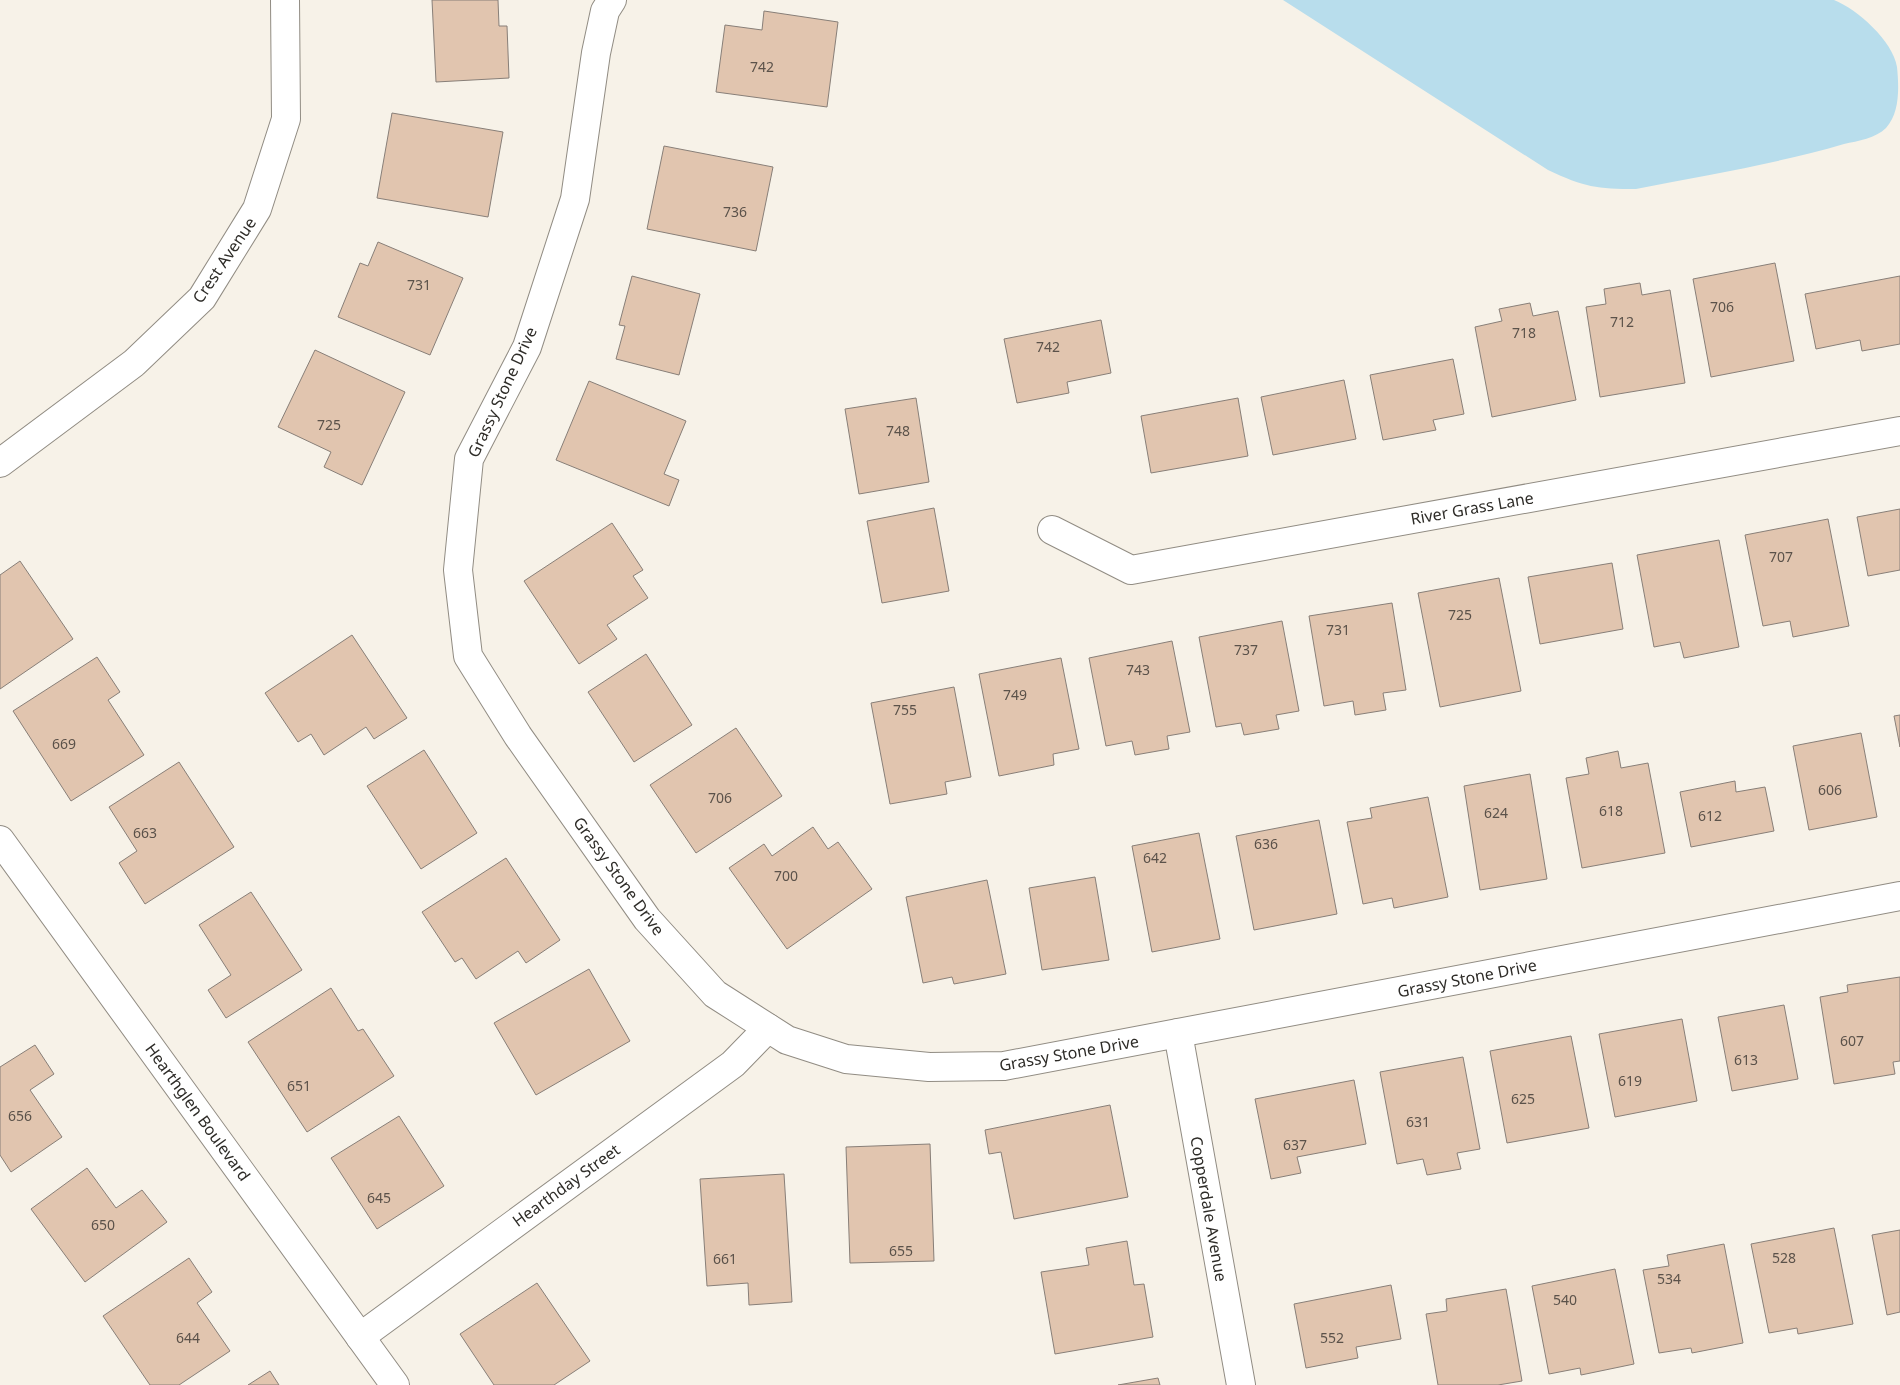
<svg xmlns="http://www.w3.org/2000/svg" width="1900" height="1385" font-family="'Noto Sans',sans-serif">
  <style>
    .water { fill: #b8ddec }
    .building { fill: #e1c5af; stroke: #887f78 }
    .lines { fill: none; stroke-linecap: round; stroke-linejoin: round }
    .minor-casing { stroke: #918c83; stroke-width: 30 }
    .tertiary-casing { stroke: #918c83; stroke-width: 30 }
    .minor { stroke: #fff; stroke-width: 28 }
    .tertiary { stroke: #fff; stroke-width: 28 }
    .labels { text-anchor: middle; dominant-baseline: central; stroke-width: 5; stroke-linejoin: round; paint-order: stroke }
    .number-label { font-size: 14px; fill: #5b524a }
    .street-label { font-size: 16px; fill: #2e2c28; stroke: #fff }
  </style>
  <rect width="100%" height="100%" fill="#f7f2e8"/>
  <path class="water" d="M1283,0H1834C1857,9 1893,41 1897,67C1899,87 1900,113 1886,128C1876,138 1858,141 1844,144C1776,164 1706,175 1636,189C1597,189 1584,187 1548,170Z"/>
  <g class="building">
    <polygon points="432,0 498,0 499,26 507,26 509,78 436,82"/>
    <polygon points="764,11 838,22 827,107 716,92 725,25 762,30"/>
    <polygon points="392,113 503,132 488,217 377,198"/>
    <polygon points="664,146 773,167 756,251 647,229"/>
    <polygon points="378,242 463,278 430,355 338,317 360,263 368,266"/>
    <polygon points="1775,263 1794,361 1711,377 1693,279"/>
    <polygon points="632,276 700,294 679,375 616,359 625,326 619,325"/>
    <polygon points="1900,276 1900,344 1862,351 1860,340 1816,349 1805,294"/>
    <polygon points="1640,283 1642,295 1670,290 1685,383 1600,397 1586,307 1606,304 1604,289"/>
    <polygon points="1530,303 1533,316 1558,311 1576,400 1492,417 1475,327 1502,321 1499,309"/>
    <polygon points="1101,320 1111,373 1067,382 1069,393 1017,403 1004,339"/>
    <polygon points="315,350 405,392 362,485 324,467 331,452 278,427"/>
    <polygon points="1453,359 1464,414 1433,420 1436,430 1383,440 1370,375"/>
    <polygon points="1344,380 1356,439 1273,455 1261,397"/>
    <polygon points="589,381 686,421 664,474 679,480 669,506 556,460"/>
    <polygon points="916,398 929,482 859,494 845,409"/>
    <polygon points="1238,398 1248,456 1151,473 1141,416"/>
    <polygon points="934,508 949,591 882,603 867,521"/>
    <polygon points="1900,509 1900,570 1868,576 1857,517"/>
    <polygon points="1828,519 1849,626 1793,637 1790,621 1763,626 1745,535"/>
    <polygon points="612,523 643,570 633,576 648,598 607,625 617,639 579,664 524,581"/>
    <polygon points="1719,540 1739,647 1684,658 1680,642 1654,647 1637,555"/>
    <polygon points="20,561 73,639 0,689 0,575"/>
    <polygon points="1612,563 1623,629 1540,644 1528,577"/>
    <polygon points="1499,578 1521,691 1440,707 1418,593"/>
    <polygon points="1392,603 1406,690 1383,693 1386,710 1355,715 1353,701 1324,706 1309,616"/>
    <polygon points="1282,621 1299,711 1276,715 1279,729 1244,735 1241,723 1216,727 1199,637"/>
    <polygon points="352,635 407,718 374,739 366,727 324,755 311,734 298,742 265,693"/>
    <polygon points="1172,641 1190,732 1167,736 1169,749 1135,755 1132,741 1106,746 1089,658"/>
    <polygon points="646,654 692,725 634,762 588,692"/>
    <polygon points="97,657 120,692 108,700 144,755 71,801 13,711"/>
    <polygon points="1061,658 1079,749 1053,754 1054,765 999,776 979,674"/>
    <polygon points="954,687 971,777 945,782 947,794 890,804 871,703"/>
    <polygon points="1900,715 1900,747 1894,716"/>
    <polygon points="736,728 782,796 696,853 650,785"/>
    <polygon points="1861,733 1877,817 1809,830 1793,746"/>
    <polygon points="424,750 477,833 421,869 367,786"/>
    <polygon points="1618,751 1621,768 1648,763 1665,853 1582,868 1566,778 1589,774 1586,758"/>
    <polygon points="179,762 234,847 145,904 119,863 137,851 109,807"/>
    <polygon points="1530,774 1547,879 1480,890 1464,786"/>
    <polygon points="1735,781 1736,792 1765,787 1774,831 1691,847 1680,792"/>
    <polygon points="1428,797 1448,897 1394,908 1392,898 1363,904 1347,822 1372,818 1370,808"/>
    <polygon points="1319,820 1337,914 1254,930 1236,836"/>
    <polygon points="813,827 828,849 838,842 872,889 787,949 729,868 764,844 772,856"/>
    <polygon points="1199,833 1220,939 1152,952 1132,846"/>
    <polygon points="506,858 560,940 526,963 518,951 476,979 462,958 455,962 422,912"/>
    <polygon points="1095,877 1109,960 1042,970 1029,888"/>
    <polygon points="987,880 1006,974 954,984 952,977 923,983 906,897"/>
    <polygon points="251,892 302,970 226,1018 208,990 231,975 199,925"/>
    <polygon points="589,969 630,1041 536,1095 494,1023"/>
    <polygon points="1900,977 1900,1061 1893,1062 1895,1074 1834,1084 1820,997 1848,992 1847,985"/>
    <polygon points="331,988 358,1031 363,1029 394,1076 307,1132 248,1042"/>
    <polygon points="1784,1005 1798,1079 1732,1091 1718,1017"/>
    <polygon points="1682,1019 1697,1101 1615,1117 1599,1034"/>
    <polygon points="1571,1036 1589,1128 1507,1143 1490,1051"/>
    <polygon points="35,1045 54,1074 30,1090 62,1137 11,1172 0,1155 0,1067"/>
    <polygon points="1463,1057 1480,1149 1457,1153 1461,1169 1427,1175 1423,1159 1397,1164 1380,1072"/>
    <polygon points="1354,1080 1366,1144 1297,1157 1301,1173 1271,1179 1255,1099"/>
    <polygon points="1110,1105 1128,1197 1014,1219 1001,1152 989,1154 985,1130"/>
    <polygon points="399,1116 444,1186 377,1229 331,1158"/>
    <polygon points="930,1144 934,1261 850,1263 846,1147"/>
    <polygon points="87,1168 116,1208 142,1190 167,1222 85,1282 31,1209"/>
    <polygon points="784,1174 792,1302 749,1305 748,1283 707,1286 700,1179"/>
    <polygon points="1834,1228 1853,1324 1798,1334 1797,1328 1769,1333 1751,1244"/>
    <polygon points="1900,1230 1900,1312 1887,1315 1872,1235"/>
    <polygon points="1127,1241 1134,1285 1144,1284 1153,1337 1055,1354 1041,1272 1089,1265 1086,1248"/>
    <polygon points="1724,1244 1743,1343 1692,1353 1691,1348 1659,1353 1643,1270 1669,1266 1667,1255"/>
    <polygon points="189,1258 212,1292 197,1303 230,1351 179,1385 150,1385 103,1316"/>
    <polygon points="1615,1269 1634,1364 1581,1375 1580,1368 1549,1374 1532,1286"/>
    <polygon points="537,1283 590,1361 554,1385 494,1385 460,1334"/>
    <polygon points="1391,1285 1401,1339 1356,1347 1358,1358 1306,1368 1294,1304"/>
    <polygon points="1506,1289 1522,1381 1498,1385 1438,1385 1426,1314 1447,1311 1446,1299"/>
    <polygon points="270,1371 279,1385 248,1385"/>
    <polygon points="1158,1378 1160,1385 1118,1385"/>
  </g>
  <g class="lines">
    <defs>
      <g id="minor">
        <polyline points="612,0 605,11 596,53 575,199 527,347 469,459 458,570 468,656 518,736 647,919 715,994 787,1040 846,1059 929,1067 1004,1066 1900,896"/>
        <polyline points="1052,530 1131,570 1900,431"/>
        <polyline points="0,840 395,1385"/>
        <polyline points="1178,1033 1241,1385"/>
        <polyline points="360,1337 733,1064 768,1028"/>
      </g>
      <polyline id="tertiary" points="0,463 134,363 202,298 257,209 286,119 285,0"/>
    </defs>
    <use href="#minor" class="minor-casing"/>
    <use href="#tertiary" class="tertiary-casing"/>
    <use href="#minor" class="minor"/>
    <use href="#tertiary" class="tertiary"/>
  </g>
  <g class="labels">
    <g class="number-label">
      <text x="762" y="66">742</text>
      <text x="735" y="211">736</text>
      <text x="419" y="284">731</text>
      <text x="1722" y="306">706</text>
      <text x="1622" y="321">712</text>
      <text x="1524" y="332">718</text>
      <text x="1048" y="346">742</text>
      <text x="329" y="424">725</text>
      <text x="898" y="430">748</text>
      <text x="1781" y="556">707</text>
      <text x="1460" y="614">725</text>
      <text x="1338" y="629">731</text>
      <text x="1246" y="649">737</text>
      <text x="1138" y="669">743</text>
      <text x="1015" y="694">749</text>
      <text x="905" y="709">755</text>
      <text x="64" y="743">669</text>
      <text x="1830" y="789">606</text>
      <text x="720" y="797">706</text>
      <text x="1611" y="810">618</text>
      <text x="1496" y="812">624</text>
      <text x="1710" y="815">612</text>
      <text x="145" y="832">663</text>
      <text x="1266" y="843">636</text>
      <text x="1155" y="857">642</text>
      <text x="786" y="875">700</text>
      <text x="1852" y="1040">607</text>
      <text x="1746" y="1059">613</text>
      <text x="1630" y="1080">619</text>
      <text x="299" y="1085">651</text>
      <text x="1523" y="1098">625</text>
      <text x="20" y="1115">656</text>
      <text x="1418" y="1121">631</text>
      <text x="1295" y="1144">637</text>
      <text x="379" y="1197">645</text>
      <text x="103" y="1224">650</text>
      <text x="901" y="1250">655</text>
      <text x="1784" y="1257">528</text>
      <text x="725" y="1258">661</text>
      <text x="1669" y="1278">534</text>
      <text x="1565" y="1299">540</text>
      <text x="188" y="1337">644</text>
      <text x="1332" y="1337">552</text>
    </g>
    <g class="street-label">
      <text transform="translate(224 260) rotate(-56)">Crest Avenue</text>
      <text transform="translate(502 392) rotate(-65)">Grassy Stone Drive</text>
      <text transform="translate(1472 508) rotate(-10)">River Grass Lane</text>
      <text transform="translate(619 876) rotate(54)">Grassy Stone Drive</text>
      <text transform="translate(1467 978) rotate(-11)">Grassy Stone Drive</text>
      <text transform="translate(1069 1053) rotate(-10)">Grassy Stone Drive</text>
      <text transform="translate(198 1112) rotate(54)">Hearthglen Boulevard</text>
      <text transform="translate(566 1185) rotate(-36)">Hearthday Street</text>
      <text transform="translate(1209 1209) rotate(80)">Copperdale Avenue</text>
    </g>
  </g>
</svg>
